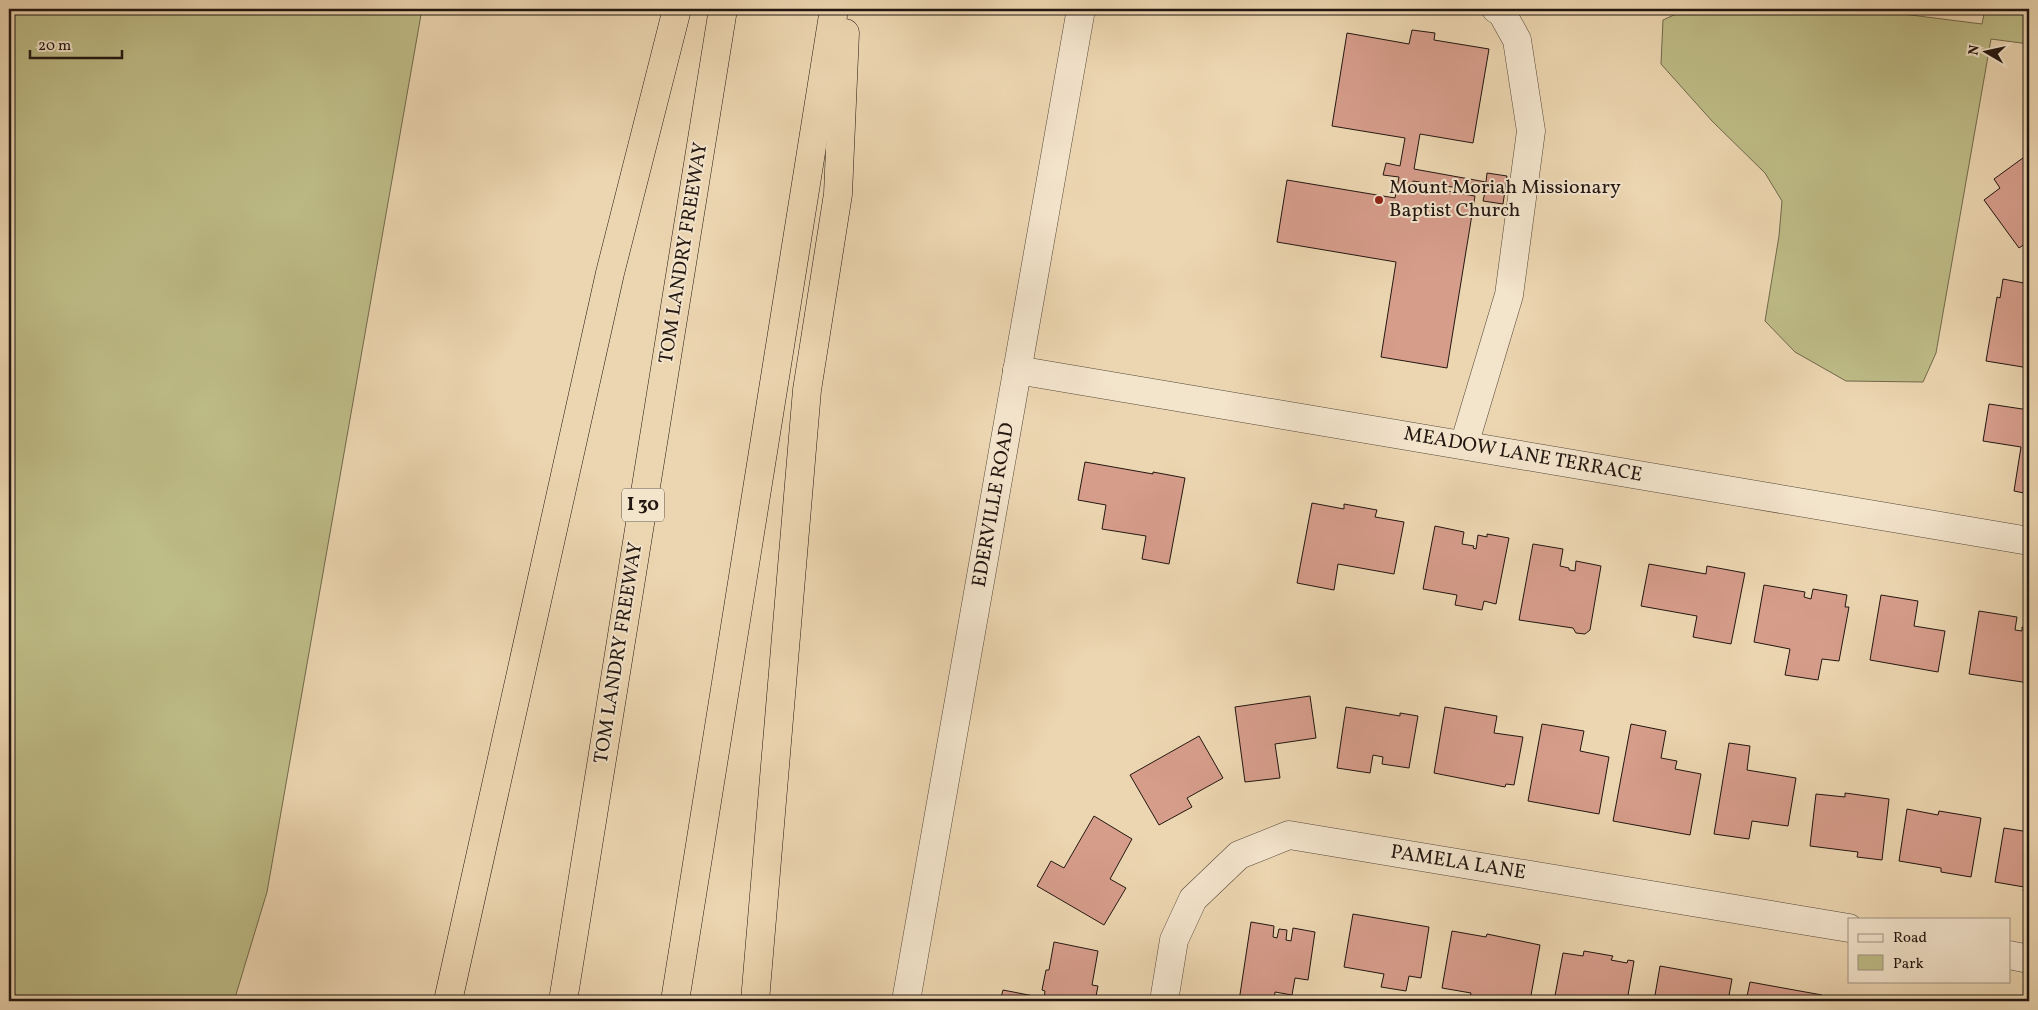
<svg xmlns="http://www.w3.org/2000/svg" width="2038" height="1010" font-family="Vollkorn,serif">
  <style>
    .green { fill: #bebc87; stroke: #70694c }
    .building { fill: #d69d8b; stroke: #221610 }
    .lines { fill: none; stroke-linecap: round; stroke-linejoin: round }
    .minor-casing { stroke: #544638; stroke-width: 29 }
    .highway-casing { stroke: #221610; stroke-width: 29 }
    .minor { stroke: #f3e4cc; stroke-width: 28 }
    .highway { stroke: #ecd6b1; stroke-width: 28 }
    .poi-dot { fill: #8f2418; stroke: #f3e4cc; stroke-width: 2 }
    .labels { text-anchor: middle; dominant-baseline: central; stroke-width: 4; stroke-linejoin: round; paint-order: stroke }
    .shield { fill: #f3e4cc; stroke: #615448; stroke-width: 1 }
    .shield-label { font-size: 19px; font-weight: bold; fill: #221610 }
    .poi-label { font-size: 20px; fill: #221610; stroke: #f3e4cc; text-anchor: start }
    .street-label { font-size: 20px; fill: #221610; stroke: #f3e4cc }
  </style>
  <rect width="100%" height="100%" fill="#ecd6b1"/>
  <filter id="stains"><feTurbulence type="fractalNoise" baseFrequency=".004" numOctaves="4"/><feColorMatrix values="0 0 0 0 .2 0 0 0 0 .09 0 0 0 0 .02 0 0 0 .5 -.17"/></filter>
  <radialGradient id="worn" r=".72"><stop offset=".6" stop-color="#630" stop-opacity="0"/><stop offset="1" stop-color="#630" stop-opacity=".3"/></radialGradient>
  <g class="green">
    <polygon points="9,9 422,9 267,892 234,1001 9,1001"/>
    <polygon points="1687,9 1863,9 1982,24 1985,9 2029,9 2029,44 1991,39 1936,353 1923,382 1846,381 1795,352 1765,321 1779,236 1782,201 1765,173 1712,121 1661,64 1663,20"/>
  </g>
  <g class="building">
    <polygon points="1412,30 1435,33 1434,40 1489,49 1473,143 1420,134 1414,169 1486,182 1487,173 1507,176 1503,204 1483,201 1485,192 1413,181 1412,185 1475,196 1447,368 1381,357 1396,262 1277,242 1287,180 1395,198 1399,177 1383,175 1386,163 1400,166 1405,138 1332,126 1347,33 1409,44"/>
    <polygon points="2027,155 2029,159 2029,241 2019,248 1984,200 2000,188 1994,179"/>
    <polygon points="2003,279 2029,284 2029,368 1986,361 1997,297 2000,298"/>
    <polygon points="1989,404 2029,410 2029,494 2014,491 2021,447 1983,441"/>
    <polygon points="1085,462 1153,474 1153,472 1185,478 1169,564 1142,559 1146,536 1102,529 1106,505 1078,500"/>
    <polygon points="1312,503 1344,509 1344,504 1377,510 1375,517 1404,522 1394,574 1338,564 1334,590 1297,583"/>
    <polygon points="1435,526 1464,532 1462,544 1474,546 1473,548 1476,549 1478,535 1487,537 1487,534 1509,538 1496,604 1484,601 1482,610 1455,605 1457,595 1423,589"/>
    <polygon points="1533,544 1563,549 1560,566 1569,568 1569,570 1575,571 1576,561 1601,566 1590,630 1585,634 1576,633 1573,628 1519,620"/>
    <polygon points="1649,564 1706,574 1707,566 1745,573 1731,644 1693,637 1697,616 1641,606"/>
    <polygon points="1764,585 1805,592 1804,597 1811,599 1813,589 1847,595 1845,607 1849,607 1839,661 1822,659 1818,680 1785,675 1790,649 1754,642"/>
    <polygon points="1881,595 1918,601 1914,626 1945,631 1938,672 1870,660"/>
    <polygon points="1979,611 2017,617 2015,630 2022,631 2022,627 2029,628 2029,683 1969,674"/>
    <polygon points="1310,696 1316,738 1275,744 1280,778 1245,782 1235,707"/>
    <polygon points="1346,707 1400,716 1400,713 1418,716 1409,768 1382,764 1383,757 1373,755 1370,773 1337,768"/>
    <polygon points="1445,707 1497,716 1494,733 1523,737 1514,785 1506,784 1505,787 1434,773"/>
    <polygon points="1542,724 1584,731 1580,751 1609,757 1599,814 1528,801"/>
    <polygon points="1631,724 1666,731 1661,758 1677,761 1675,769 1701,774 1690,835 1613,821"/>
    <polygon points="1199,736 1223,778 1187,798 1192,807 1159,825 1130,775"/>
    <polygon points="1729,743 1750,746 1747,770 1796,778 1788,826 1752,821 1749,839 1714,834"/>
    <polygon points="1845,793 1889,799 1882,860 1857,857 1858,852 1810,846 1816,794 1845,797"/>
    <polygon points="1907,809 1938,815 1939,811 1981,818 1971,877 1941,872 1941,868 1899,861"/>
    <polygon points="1094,816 1132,839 1110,879 1126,888 1104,925 1037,886 1051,861 1064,868"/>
    <polygon points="2004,828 2029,832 2029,892 2023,891 2024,887 1995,882"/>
    <polygon points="1353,914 1429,927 1421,978 1409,976 1406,991 1381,987 1384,974 1344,967"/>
    <polygon points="1251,922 1274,926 1273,937 1277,938 1279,929 1287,930 1286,940 1291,941 1293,928 1315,932 1308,980 1295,978 1292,995 1275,992 1274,1001 1239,1001"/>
    <polygon points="1452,931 1486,937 1487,934 1540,945 1530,1001 1469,1001 1471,993 1442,988"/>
    <polygon points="1054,942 1098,951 1092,985 1098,986 1095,1001 1000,1001 1003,990 1044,998 1045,991 1042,990 1046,970 1049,970"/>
    <polygon points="1584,951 1613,956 1611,960 1627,963 1628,960 1634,961 1627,1001 1590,1000 1590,1001 1554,1001 1563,953 1583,956"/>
    <polygon points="1660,966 1732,979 1728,1001 1654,1001"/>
    <polygon points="1750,982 1822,995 1821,1001 1746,1001"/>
  </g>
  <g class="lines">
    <defs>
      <g id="minor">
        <polyline points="1017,370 2029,541"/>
        <polyline points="1464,445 1509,295 1531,131 1517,40 1502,13 1496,9"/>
        <polyline points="2009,955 2029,959"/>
        <polyline points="906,1001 1081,9"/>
        <polyline points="1164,1001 1174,940 1193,899 1239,855 1289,835 1849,928"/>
      </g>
      <g id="highway">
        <polyline points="448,1001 610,273 677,9"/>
        <polyline points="563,1001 723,9"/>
        <polyline points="675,1001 834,9"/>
        <polyline points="755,1001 807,390 838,194 845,33"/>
      </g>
    </defs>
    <use href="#minor" class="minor-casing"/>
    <use href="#highway" class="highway-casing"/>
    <use href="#minor" class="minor"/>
    <use href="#highway" class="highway"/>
  </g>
  <circle class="poi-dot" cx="1379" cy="200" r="5"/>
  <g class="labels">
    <rect class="shield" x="622" y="488.5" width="42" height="33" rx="4"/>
    <g class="shield-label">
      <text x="643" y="505">I 30</text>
    </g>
    <g class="poi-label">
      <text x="1389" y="188">Mount Moriah Missionary<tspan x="1389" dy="23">Baptist Church</tspan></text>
    </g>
    <g class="street-label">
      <text transform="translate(684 253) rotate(-81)">TOM LANDRY FREEWAY</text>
      <text transform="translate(1523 455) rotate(10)">MEADOW LANE TERRACE</text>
      <text transform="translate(994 505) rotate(-80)">EDERVILLE ROAD</text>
      <text transform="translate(619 653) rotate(-81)">TOM LANDRY FREEWAY</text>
      <text transform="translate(1458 863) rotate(9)">PAMELA LANE</text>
    </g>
  </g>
  <rect width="2038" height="1010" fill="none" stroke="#ecd6b1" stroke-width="30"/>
  <rect x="10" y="10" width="2018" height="990" fill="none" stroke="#221610" stroke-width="2.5"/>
  <rect x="15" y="15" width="2008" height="980" fill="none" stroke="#221610"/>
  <rect x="1848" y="918" width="162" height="65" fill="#f3e4cc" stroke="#9f9281"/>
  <rect x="1858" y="934" width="25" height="8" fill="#f3e4cc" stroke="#9f9281"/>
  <text x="1893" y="942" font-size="15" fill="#221610">Road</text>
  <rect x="1858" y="955" width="25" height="15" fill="#bebc87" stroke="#9f9281"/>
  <text x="1893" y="968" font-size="15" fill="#221610">Park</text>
  <g transform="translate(1986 52) rotate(279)" stroke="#f3e4cc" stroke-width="4" paint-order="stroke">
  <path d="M0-4L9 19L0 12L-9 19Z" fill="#221610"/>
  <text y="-8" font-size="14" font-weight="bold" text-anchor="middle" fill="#221610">N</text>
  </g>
  <path d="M30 50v8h92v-8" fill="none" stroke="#221610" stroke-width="2.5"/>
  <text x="38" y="50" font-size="15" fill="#221610" stroke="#f3e4cc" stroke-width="4" paint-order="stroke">20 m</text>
  <rect width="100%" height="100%" filter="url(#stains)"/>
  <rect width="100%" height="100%" fill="url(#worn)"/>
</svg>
